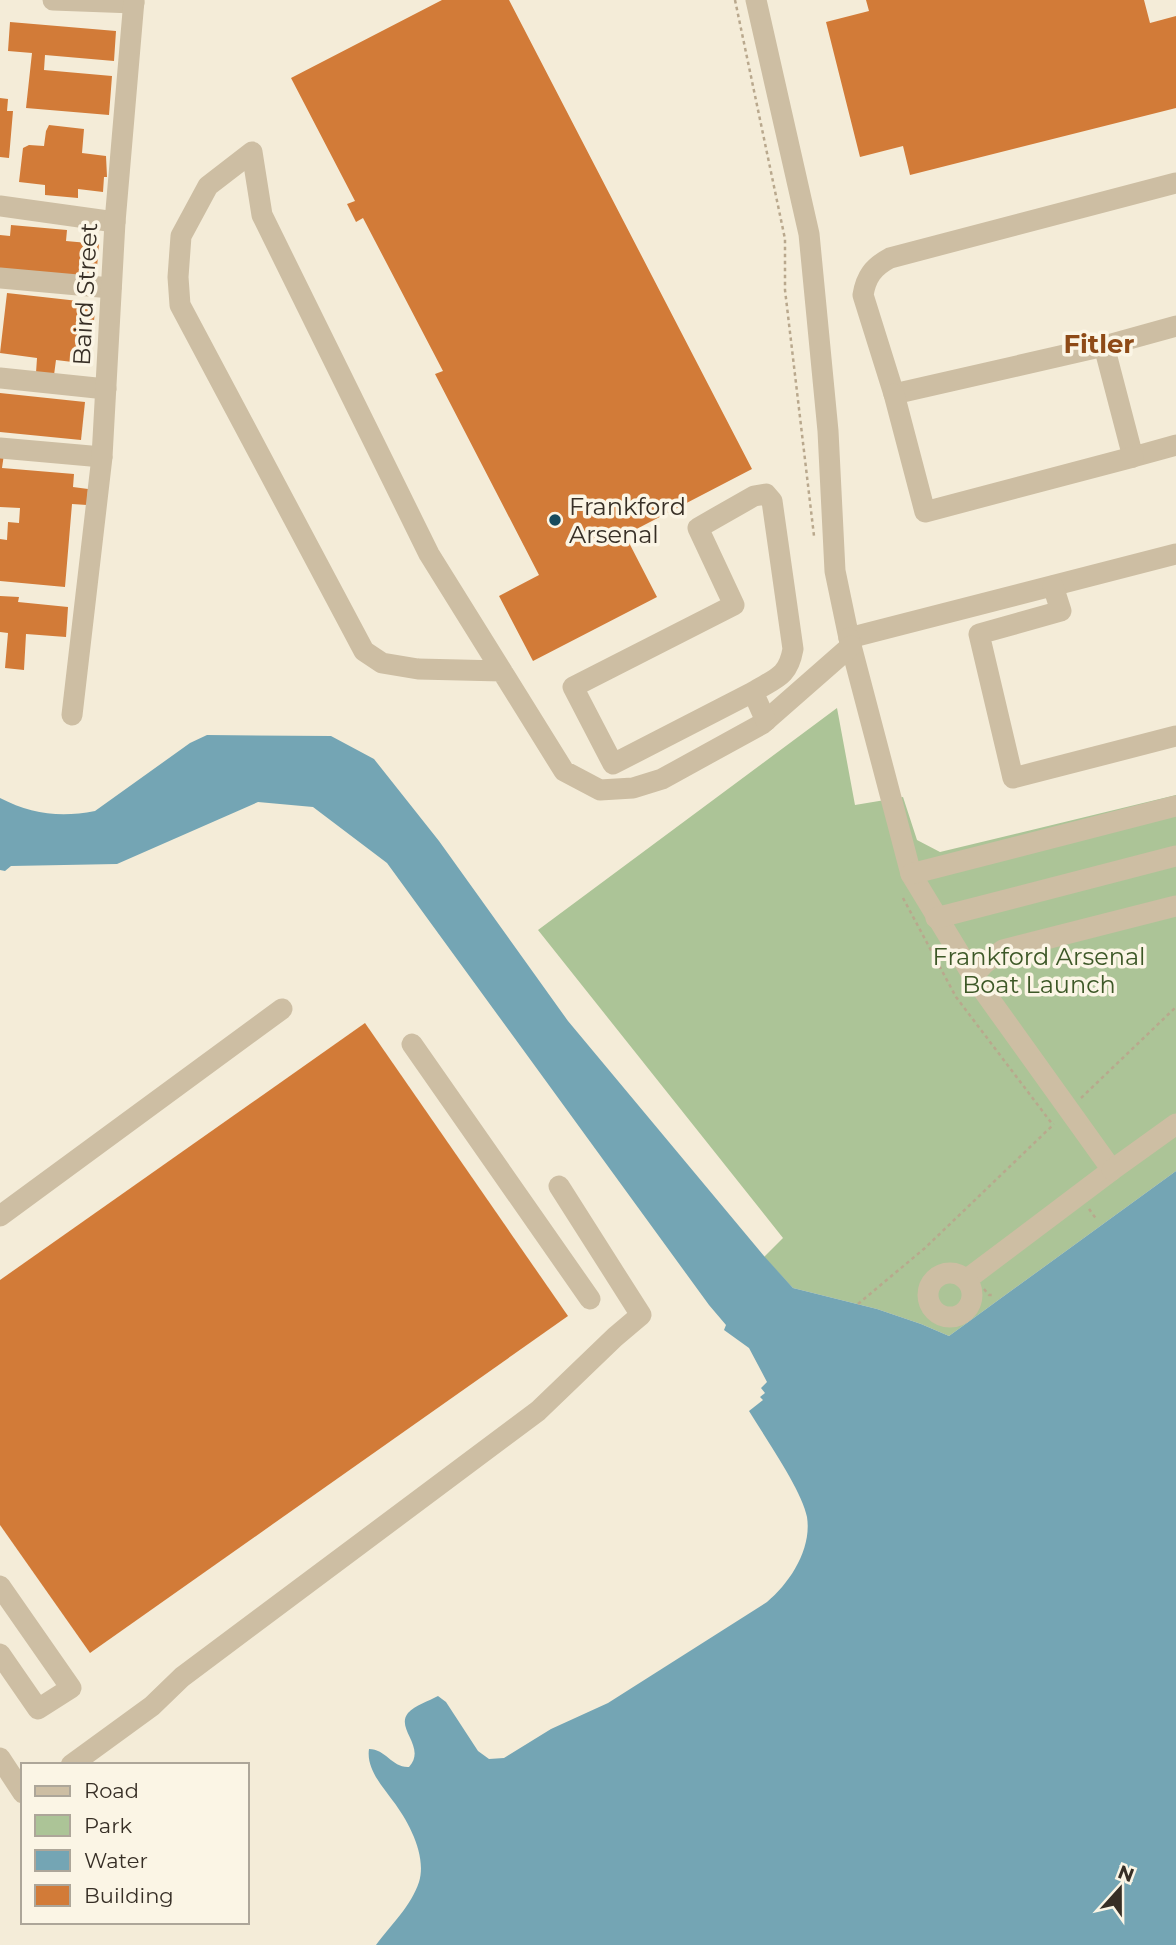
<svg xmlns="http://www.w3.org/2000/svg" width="1176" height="1945" font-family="Montserrat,sans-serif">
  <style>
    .green { fill: #acc497 }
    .water { fill: #74a5b4 }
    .building { fill: #d27b38 }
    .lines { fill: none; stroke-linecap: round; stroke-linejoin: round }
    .path { stroke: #b9a88d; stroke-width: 2.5; stroke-dasharray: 3.5 3.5; stroke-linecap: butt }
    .minor { stroke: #cdbea3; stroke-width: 21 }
    .poi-dot { fill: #174b5d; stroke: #fbf5e5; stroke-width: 2.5 }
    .labels { text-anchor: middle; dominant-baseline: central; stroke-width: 7; stroke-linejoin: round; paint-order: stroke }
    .street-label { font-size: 24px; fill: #372f26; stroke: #fbf5e5 }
    .poi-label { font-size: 24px; fill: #372f26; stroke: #fbf5e5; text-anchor: start }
    .park-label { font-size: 24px; fill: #3d5827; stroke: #fbf5e5 }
    .neighbourhood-label { font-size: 26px; font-weight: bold; fill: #8e4a17; stroke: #fbf5e5 }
  </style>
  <rect width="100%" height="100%" fill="#f4ecd8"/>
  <polygon class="green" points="837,708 855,805 903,797 917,840 940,852 1176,795 1176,1171 949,1336 921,1324 877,1309 793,1288 764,1257 783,1238 538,930"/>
  <path class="water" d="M207,735L331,736L374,759L439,841L568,1021L764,1256L793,1288L877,1309L921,1324L949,1336L1176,1171V1945H376C391,1925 411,1906 419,1882C427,1856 409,1822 393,1801C383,1787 366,1769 369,1749C386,1749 392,1768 409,1767C427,1747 395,1729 408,1713C415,1705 429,1701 438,1696L446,1702L478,1751L489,1759L504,1758L551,1729L608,1703L767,1602C790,1583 812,1549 807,1517C802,1490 764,1436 749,1411L763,1400L760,1397L765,1393L761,1388L767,1382L749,1348L724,1330L726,1325L709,1305L387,863L313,807L258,802L117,864L11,866L5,871L0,870V798C31,814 60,818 95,811L190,743Z"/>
  <g class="building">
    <polygon points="442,0 509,0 752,469 625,535 657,597 533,661 499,596 539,575 435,374 443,371 363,218 356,222 347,204 355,201 291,78"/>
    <polygon points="866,0 1144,0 1150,23 1176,16 1176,108 910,175 903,146 860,157 826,22 869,11"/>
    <polygon points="10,22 116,31 114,61 45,55 44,70 112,76 109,115 26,108 32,53 8,51"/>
    <polygon points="0,98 8,99 7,111 13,111 9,158 0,157"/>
    <polygon points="49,125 84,129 82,153 106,156 107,177 104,177 103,192 78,189 78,198 45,195 45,185 19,182 23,148 29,145 44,146 46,131"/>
    <polygon points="11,225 67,230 66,241 99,244 96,279 0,271 0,235 10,236"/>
    <polygon points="7,293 96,303 89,364 56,360 54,375 36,373 37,358 0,353"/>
    <polygon points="0,393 85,402 81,440 0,432"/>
    <polygon points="0,454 4,454 2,468 74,474 73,487 88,489 87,505 72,504 65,587 0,581 0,539 7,540 8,522 19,523 20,508 0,507"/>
    <polygon points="0,596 19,597 18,602 68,607 66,637 26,634 24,670 5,668 8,633 0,632"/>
    <polygon points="365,1023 568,1316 90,1653 0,1525 0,1280"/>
  </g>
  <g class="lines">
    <g class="path">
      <polyline points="735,0 785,239 785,290 814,536"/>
      <polyline points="903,898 956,997 1053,1125"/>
      <polyline points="1081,1098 1176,1007"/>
      <polyline points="1089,1209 1097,1220"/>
      <polyline points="984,1289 989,1295 995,1295"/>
      <polyline points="858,1304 925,1248 1054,1124"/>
    </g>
    <g class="minor">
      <polyline points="53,0 134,3"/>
      <polyline points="756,0 809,234 828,431 835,571 849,638 1176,554"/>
      <path d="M1176,183L890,258C873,267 866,277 863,295L894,394L1104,346L1176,326"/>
      <polyline points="0,206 115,222"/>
      <polyline points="0,278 111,288"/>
      <polyline points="1104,346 1133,457 1176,445"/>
      <polyline points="0,378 106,389"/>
      <polyline points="894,394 925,512 1133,457"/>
      <polyline points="0,448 102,457"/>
      <polyline points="1053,586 1061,611 979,634 1013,778 1176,736"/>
      <polyline points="849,638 911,874 973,976 1112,1170 966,1280"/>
      <polyline points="502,671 418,669 382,663 364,651 180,305 178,277 181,236 208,186 252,152 262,215 429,554 564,771 600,790 633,788 662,779 762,724 851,646"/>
      <path d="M753,692L613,764L573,687L734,605L698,528L754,496L766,494L772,501L793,649C788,677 776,678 753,692L766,721"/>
      <polyline points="72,715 102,457 115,222 134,0"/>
      <polyline points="911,874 1176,806"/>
      <polyline points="936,918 1176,856"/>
      <polyline points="973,976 985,963 1003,950 1176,906"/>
      <polyline points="412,1044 590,1299"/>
      <polyline points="1112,1170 1176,1124"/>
      <polyline points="0,1216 282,1009"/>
      <circle cx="950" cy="1295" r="22"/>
      <polyline points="0,1586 71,1688 38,1709 0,1654"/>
      <polyline points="0,1758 23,1793"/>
      <polyline points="71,1765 152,1706 182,1677 538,1411 615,1337 641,1315 559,1186"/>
    </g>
  </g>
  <circle class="poi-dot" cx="555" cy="520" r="7"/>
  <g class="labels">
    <g class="street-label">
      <text transform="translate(85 294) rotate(-87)">Baird Street</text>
    </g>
    <g class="poi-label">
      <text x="569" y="506">Frankford<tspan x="569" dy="28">Arsenal</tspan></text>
    </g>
    <g class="park-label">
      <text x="1039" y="956">Frankford Arsenal<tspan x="1039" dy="28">Boat Launch</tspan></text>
    </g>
    <g class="neighbourhood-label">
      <text x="1099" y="344">Fitler</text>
    </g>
  </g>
  <rect x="21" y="1763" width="228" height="161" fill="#fbf5e5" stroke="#ada699" stroke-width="2"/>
  <rect x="35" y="1786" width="35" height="10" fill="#cdbea3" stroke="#ada699" stroke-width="2"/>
  <text x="84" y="1798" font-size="21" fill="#372f26">Road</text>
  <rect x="35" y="1815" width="35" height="21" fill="#acc497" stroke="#ada699" stroke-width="2"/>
  <text x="84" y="1833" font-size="21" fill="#372f26">Park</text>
  <rect x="35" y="1850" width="35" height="21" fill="#74a5b4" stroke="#ada699" stroke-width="2"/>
  <text x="84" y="1868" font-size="21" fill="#372f26">Water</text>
  <rect x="35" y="1885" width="35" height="21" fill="#d27b38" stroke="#ada699" stroke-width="2"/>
  <text x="84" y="1903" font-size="21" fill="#372f26">Building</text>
  <g transform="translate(1120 1889) rotate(21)" stroke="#fbf5e5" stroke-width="5" paint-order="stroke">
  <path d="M0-5L12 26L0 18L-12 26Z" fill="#372f26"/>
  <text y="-10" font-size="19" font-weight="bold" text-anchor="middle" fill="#372f26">N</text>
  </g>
</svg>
